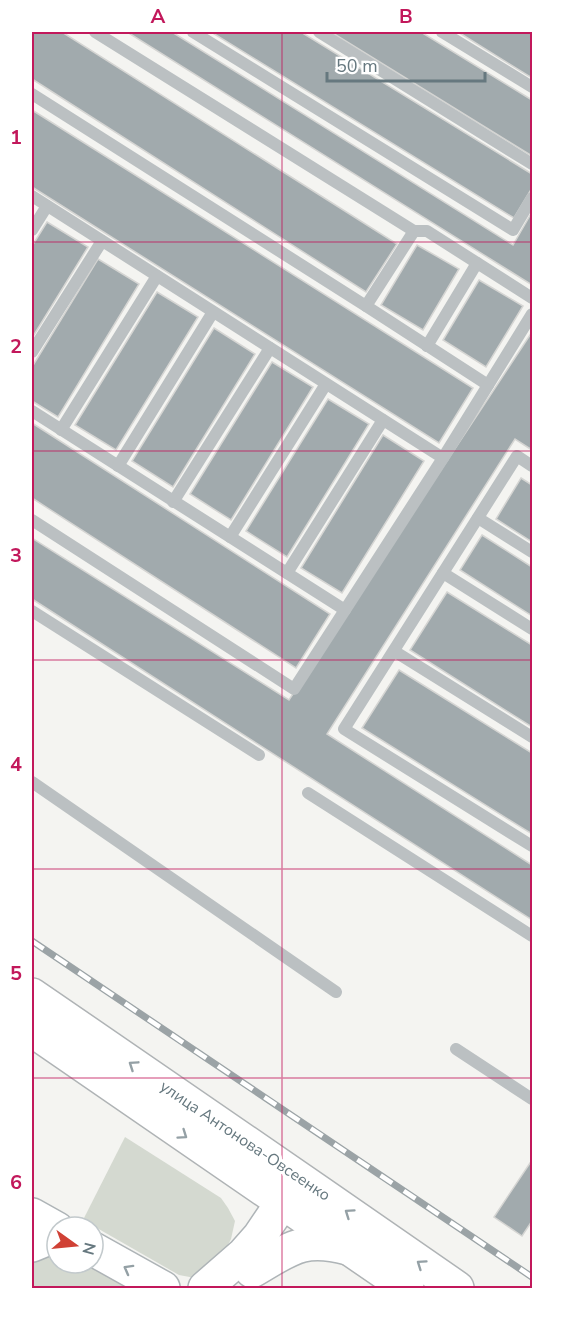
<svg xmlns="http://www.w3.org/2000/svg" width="564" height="1320" font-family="'Nunito Sans',sans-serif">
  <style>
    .green { fill: #d4d9d0 }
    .building { fill: #a1aaad; stroke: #d5d5d3; stroke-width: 1.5 }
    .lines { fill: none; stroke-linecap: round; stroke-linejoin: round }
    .secondary-casing { stroke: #aeb4b7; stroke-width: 36 }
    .highway-casing { stroke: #afb3b5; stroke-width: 36 }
    .lane { stroke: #bbc0c2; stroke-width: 12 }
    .secondary { stroke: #fff; stroke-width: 33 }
    .highway { stroke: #fff; stroke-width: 33 }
    .rail-casing { stroke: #9ba3a6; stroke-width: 7 }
    .rail { stroke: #fff; stroke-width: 4.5; stroke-dasharray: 14; stroke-linecap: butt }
    .oneway { stroke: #94a0a5 }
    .grid { fill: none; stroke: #c2185b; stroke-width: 1.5; stroke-opacity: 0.55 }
    .labels { text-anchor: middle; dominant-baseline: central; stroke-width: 6; stroke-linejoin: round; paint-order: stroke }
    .street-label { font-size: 16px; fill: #66787f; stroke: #fff }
    .neatline { fill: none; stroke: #c2185b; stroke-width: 2 }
    .grid-label { font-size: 20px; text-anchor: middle; font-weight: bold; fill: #c2185b }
  </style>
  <rect width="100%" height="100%" fill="#f4f4f1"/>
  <g class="green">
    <polygon points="125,1137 221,1198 228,1208 235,1221 231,1239 224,1253 195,1278 179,1275 83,1220"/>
    <polygon points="57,1251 57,1263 93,1263 135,1288 32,1288 32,1256"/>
  </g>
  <g class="building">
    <polygon points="32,32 62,32 397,244 366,292 32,79"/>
    <polygon points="127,32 172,32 513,245 532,212 532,285"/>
    <polygon points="211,32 301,32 532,174 532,188 514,218"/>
    <polygon points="331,32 421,32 532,100 532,156"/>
    <polygon points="458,32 532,32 532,78"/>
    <polygon points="32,110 473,388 439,443 32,187"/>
    <polygon points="47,222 88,247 32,338 32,246"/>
    <polygon points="417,245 459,269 423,330 381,305"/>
    <polygon points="98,259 139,284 58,417 32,401 32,367"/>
    <polygon points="479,280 523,306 486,367 443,340"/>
    <polygon points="157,292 198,317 116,450 75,425"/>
    <polygon points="214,328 255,354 173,487 132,461"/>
    <polygon points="532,332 532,450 515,439 327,734 532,865 532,920 32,599 32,538 289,700"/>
    <polygon points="272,362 313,387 231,520 190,494"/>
    <polygon points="328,399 369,424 287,557 246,531"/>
    <polygon points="32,423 330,614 296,668 32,498"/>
    <polygon points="383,435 424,461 342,593 301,568"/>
    <polygon points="521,478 532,485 532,542 496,519"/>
    <polygon points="482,535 532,567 532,616 460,570"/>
    <polygon points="447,592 532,645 532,727 410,650"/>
    <polygon points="399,670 532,753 532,834 362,728"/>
    <polygon points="532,1160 532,1221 522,1236 494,1217"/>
  </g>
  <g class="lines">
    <defs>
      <g id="secondary">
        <polyline points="32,1215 57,1229"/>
        <polyline points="32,1245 49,1238 57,1238"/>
        <polyline points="93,1249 163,1288"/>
        <path d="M252,1271C290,1249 302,1236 348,1248"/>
        <polyline points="205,1288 244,1254 259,1237 282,1203 310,1195"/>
      </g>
      <g id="highway">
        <polyline points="32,995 320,1193 457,1288"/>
        <polyline points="32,1030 407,1288"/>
      </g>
    </defs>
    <use href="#secondary" class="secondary-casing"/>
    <use href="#highway" class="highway-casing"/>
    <g class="lane">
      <polyline points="95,32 414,231"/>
      <polyline points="193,32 513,230 532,198"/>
      <polyline points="319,32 532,164"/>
      <polyline points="442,32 532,87"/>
      <polyline points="32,94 366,306 488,385"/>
      <polyline points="32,196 443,458 294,689 32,520"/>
      <polyline points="32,230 47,206"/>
      <polyline points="366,306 414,231 427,231 532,298"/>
      <polyline points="427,346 477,263"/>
      <polyline points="32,352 102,241"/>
      <polyline points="32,411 345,610"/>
      <polyline points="61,430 157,276"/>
      <polyline points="443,458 532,314"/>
      <polyline points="118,466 213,312"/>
      <polyline points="532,466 517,456 344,729 532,846"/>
      <polyline points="173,502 270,348"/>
      <polyline points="478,518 532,552"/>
      <polyline points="230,537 326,384"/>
      <polyline points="287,573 383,420"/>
      <polyline points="443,573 532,629"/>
      <polyline points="32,611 259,755"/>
      <polyline points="394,651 532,737"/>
      <polyline points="32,782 336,992"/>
      <polyline points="308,793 532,936"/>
      <polyline points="456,1049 532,1099"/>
    </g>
    <use href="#secondary" class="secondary"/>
    <use href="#highway" class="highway"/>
    <defs>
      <polyline id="rail" points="32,941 532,1277"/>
    </defs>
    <use href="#rail" class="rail-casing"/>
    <use href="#rail" class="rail"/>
  </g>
  <defs><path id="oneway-chevron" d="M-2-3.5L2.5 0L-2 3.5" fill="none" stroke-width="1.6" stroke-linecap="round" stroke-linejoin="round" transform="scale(1.5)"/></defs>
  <g class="oneway">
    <use href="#oneway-chevron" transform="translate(133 1065) rotate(-146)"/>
    <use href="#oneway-chevron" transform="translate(183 1135) rotate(35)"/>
    <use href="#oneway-chevron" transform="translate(349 1213) rotate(-145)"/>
    <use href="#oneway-chevron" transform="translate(421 1264) rotate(-145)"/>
    <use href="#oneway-chevron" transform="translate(128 1269) rotate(-151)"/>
  </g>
  <path class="grid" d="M282,32V1288M32,242H532M32,451H532M32,660H532M32,869H532M32,1078H532"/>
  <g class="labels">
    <g class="street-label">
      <text transform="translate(245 1141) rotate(34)">улица Антонова-Овсеенко</text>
    </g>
  </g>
  <rect width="564" height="1320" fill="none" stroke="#ffffff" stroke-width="66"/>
  <g transform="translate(75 1245) rotate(105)"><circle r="28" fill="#ffffff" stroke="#c2c9cc" stroke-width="1.5"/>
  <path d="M0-4.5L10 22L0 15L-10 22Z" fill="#d04135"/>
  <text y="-9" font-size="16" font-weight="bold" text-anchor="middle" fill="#66787f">N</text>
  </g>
  <path d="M327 72v9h158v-9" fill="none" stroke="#66787f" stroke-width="3"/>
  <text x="336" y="72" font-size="18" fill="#66787f" stroke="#ffffff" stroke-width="4.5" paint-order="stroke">50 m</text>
  <rect x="33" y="33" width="498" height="1254" class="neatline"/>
  <g class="grid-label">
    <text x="158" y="23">A</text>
    <text x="406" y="23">B</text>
    <text x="16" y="144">1</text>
    <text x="16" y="353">2</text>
    <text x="16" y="562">3</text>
    <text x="16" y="771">4</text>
    <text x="16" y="980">5</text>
    <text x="16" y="1189">6</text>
  </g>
</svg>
